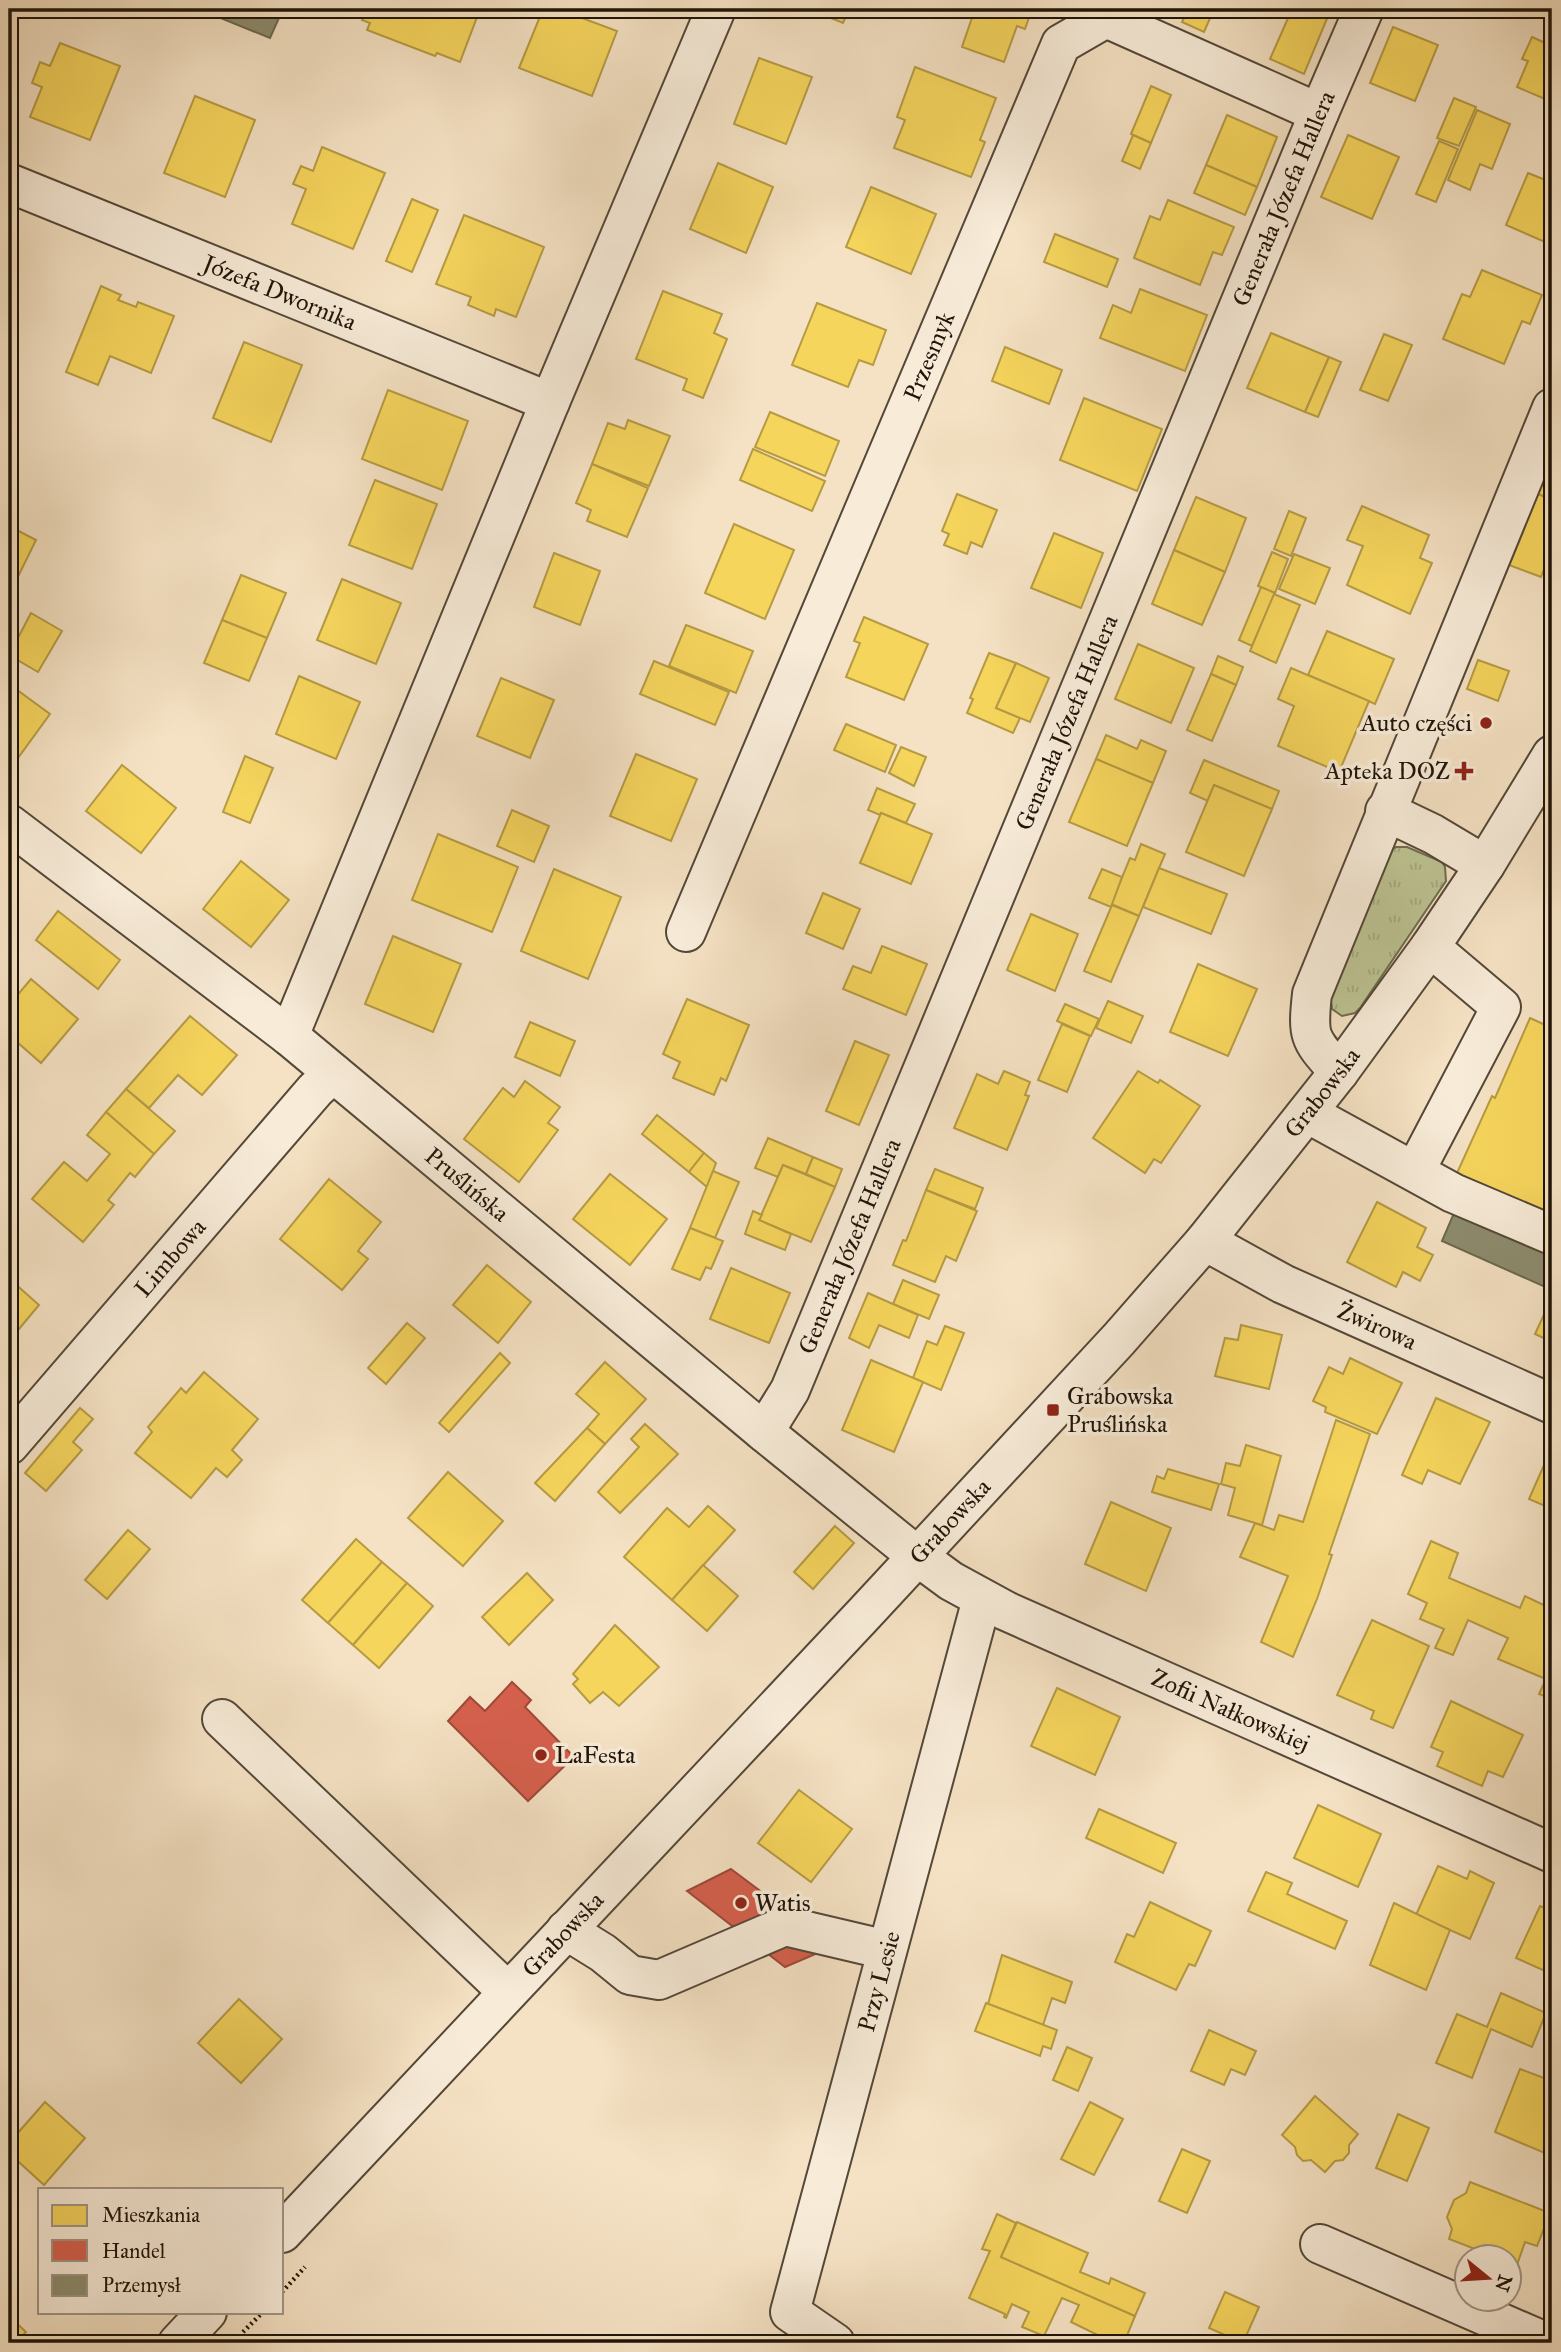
<svg xmlns="http://www.w3.org/2000/svg" width="1561" height="2352" font-family="'IM FELL Great Primer',serif">
  <style>
    .grass { fill: url(#grass-tufts); stroke: #6e6c4e; stroke-width: 2 }
    .homes { fill: #f6d55c; stroke: #b69b43; stroke-width: 2 }
    .shops { fill: #d6604d; stroke: #9f4939; stroke-width: 2 }
    .industry { fill: #8c8c6e; stroke: #6b6850; stroke-width: 2 }
    .lines { fill: none; stroke-linecap: round; stroke-linejoin: round }
    .minor-casing { stroke: #544838; stroke-width: 42 }
    .path { stroke: #1f1409; stroke-width: 4.5; stroke-dasharray: 2 3.5; stroke-linecap: butt }
    .minor { stroke: #f8ecd9; stroke-width: 38 }
    .poi-dot { fill: #8f2418; stroke: #f8ecd9; stroke-width: 2.5 }
    .labels { text-anchor: middle; dominant-baseline: central; stroke-width: 7; stroke-linejoin: round; paint-order: stroke }
    .street-label { font-size: 24px; fill: #1f1409; stroke: #f8ecd9 }
    .poi-label { font-size: 24px; fill: #1f1409; stroke: #f8ecd9; text-anchor: start }
  </style>
  <defs>
    <pattern id="grass-tufts" width="24" height="20" patternUnits="userSpaceOnUse" patternTransform="scale(1.75)"><rect width="24" height="20" fill="#bdc393"/><path d="M3 7l-1-3M5 7V3M7 7l1-3M15 17l-1-3M17 17v-4M19 17l1-3" fill="none" stroke="#a2a77d"/></pattern>
  </defs>
  <rect width="100%" height="100%" fill="#f5e2c4"/>
  <filter id="stains"><feTurbulence type="fractalNoise" baseFrequency=".00286" numOctaves="4"/><feColorMatrix values="0 0 0 0 .2 0 0 0 0 .09 0 0 0 0 .02 0 0 0 .5 -.17"/></filter>
  <radialGradient id="worn" r=".72"><stop offset=".6" stop-color="#630" stop-opacity="0"/><stop offset="1" stop-color="#630" stop-opacity=".3"/></radialGradient>
  <polygon class="grass" points="1396,847 1407,847 1442,862 1445,867 1446,881 1360,1008 1355,1013 1342,1016 1332,1009 1330,996 1390,850"/>
  <g class="homes">
    <polygon points="366,9 455,9 477,17 460,62 437,53 435,56 367,30 370,23 362,20"/>
    <polygon points="543,9 564,18 566,12 617,31 592,96 519,68"/>
    <polygon points="809,9 849,9 843,23"/>
    <polygon points="975,9 1032,9 1025,29 1017,26 1004,62 962,47"/>
    <polygon points="1188,9 1214,9 1204,32 1182,22"/>
    <polygon points="1292,9 1331,9 1304,74 1270,59"/>
    <polygon points="1393,27 1438,45 1415,101 1370,83"/>
    <polygon points="1532,37 1552,46 1552,102 1517,87 1528,61 1522,59"/>
    <polygon points="60,43 120,66 90,140 30,117 42,87 32,83 40,62 50,66"/>
    <polygon points="759,58 812,77 786,144 734,124"/>
    <polygon points="915,67 996,98 980,140 985,142 971,177 894,148 905,120 897,117"/>
    <polygon points="1151,86 1171,95 1151,143 1131,134"/>
    <polygon points="195,96 255,120 225,197 164,173"/>
    <polygon points="1454,98 1476,107 1459,146 1437,138"/>
    <polygon points="1477,110 1510,124 1492,169 1480,164 1470,190 1448,180"/>
    <polygon points="1227,115 1277,137 1257,187 1206,165"/>
    <polygon points="1133,135 1151,143 1140,169 1122,161"/>
    <polygon points="1348,135 1399,157 1372,219 1321,197"/>
    <polygon points="1439,141 1458,149 1436,202 1416,194"/>
    <polygon points="322,147 385,173 353,249 292,224 306,189 293,184 301,166 313,171"/>
    <polygon points="718,163 773,187 746,253 690,229"/>
    <polygon points="1206,165 1257,187 1245,215 1194,193"/>
    <polygon points="1528,173 1548,181 1552,173 1552,245 1506,225"/>
    <polygon points="871,187 936,214 911,274 846,247"/>
    <polygon points="412,199 438,210 412,272 386,261"/>
    <polygon points="1168,200 1234,227 1222,255 1213,252 1200,285 1134,258 1150,216 1160,220"/>
    <polygon points="464,215 544,247 516,317 496,309 494,316 468,305 471,297 436,284"/>
    <polygon points="1055,234 1118,259 1107,287 1044,262"/>
    <polygon points="1482,270 1542,295 1530,324 1522,321 1504,364 1443,339 1462,294 1470,297"/>
    <polygon points="101,286 121,295 118,300 136,307 138,302 174,316 151,373 110,356 98,385 66,372"/>
    <polygon points="1140,289 1207,315 1185,371 1100,338 1113,305 1131,313"/>
    <polygon points="663,291 722,314 714,333 727,339 703,398 683,390 687,379 636,359"/>
    <polygon points="817,303 886,330 873,365 859,360 848,387 792,365"/>
    <polygon points="1271,333 1329,357 1305,412 1247,388"/>
    <polygon points="1384,334 1412,345 1388,401 1360,390"/>
    <polygon points="244,342 302,365 271,442 213,418"/>
    <polygon points="1005,347 1062,370 1049,404 992,381"/>
    <polygon points="1329,357 1341,362 1318,417 1305,412"/>
    <polygon points="388,390 468,421 442,490 362,459"/>
    <polygon points="1084,398 1162,429 1137,491 1060,460"/>
    <polygon points="770,412 839,441 825,476 755,447"/>
    <polygon points="628,420 670,436 649,486 592,464 608,423 625,429"/>
    <polygon points="753,449 825,481 812,511 740,480"/>
    <polygon points="592,464 648,488 627,537 587,521 591,510 576,503"/>
    <polygon points="1549,469 1552,471 1552,500 1538,494"/>
    <polygon points="375,480 437,504 412,569 349,545"/>
    <polygon points="957,494 997,510 982,547 971,542 967,554 944,545 949,534 942,531"/>
    <polygon points="1538,494 1552,500 1552,549 1541,577 1509,565"/>
    <polygon points="1196,497 1246,518 1225,572 1174,550"/>
    <polygon points="1362,506 1429,535 1420,558 1432,563 1410,614 1347,585 1363,546 1347,540"/>
    <polygon points="1289,511 1306,518 1291,556 1274,549"/>
    <polygon points="734,524 794,550 765,619 705,593"/>
    <polygon points="9,526 36,540 9,595"/>
    <polygon points="1054,533 1103,553 1081,608 1031,588"/>
    <polygon points="1174,550 1225,572 1202,625 1152,604"/>
    <polygon points="1272,552 1288,559 1275,593 1258,586"/>
    <polygon points="554,553 600,571 580,625 534,607"/>
    <polygon points="1294,554 1330,568 1315,604 1279,589"/>
    <polygon points="241,575 286,593 267,638 222,620"/>
    <polygon points="342,579 401,603 376,664 317,640"/>
    <polygon points="1261,587 1275,593 1252,646 1239,640"/>
    <polygon points="1274,594 1300,605 1276,663 1250,651"/>
    <polygon points="31,613 62,631 38,672 9,655"/>
    <polygon points="864,617 928,644 904,700 846,677 860,643 854,641"/>
    <polygon points="222,620 267,638 249,681 204,663"/>
    <polygon points="686,625 753,651 736,693 669,666"/>
    <polygon points="1327,631 1394,659 1375,704 1308,675"/>
    <polygon points="1138,644 1194,668 1171,723 1115,699"/>
    <polygon points="989,653 1016,663 996,708 1020,718 1013,733 967,713 973,699 970,698"/>
    <polygon points="1218,656 1243,667 1236,685 1211,674"/>
    <polygon points="1478,660 1509,671 1498,701 1467,689"/>
    <polygon points="654,661 729,692 715,725 640,694"/>
    <polygon points="1016,663 1049,678 1030,722 996,708"/>
    <polygon points="1291,668 1369,701 1339,772 1278,746 1294,706 1278,699"/>
    <polygon points="1211,674 1236,685 1212,741 1187,730"/>
    <polygon points="299,676 360,702 336,759 276,734"/>
    <polygon points="501,678 554,700 530,758 477,736"/>
    <polygon points="9,684 50,714 10,769 9,768"/>
    <polygon points="846,724 896,745 885,772 834,750"/>
    <polygon points="1106,735 1137,749 1141,740 1166,751 1153,783 1096,759"/>
    <polygon points="901,747 926,757 914,786 889,773"/>
    <polygon points="636,754 697,779 671,841 610,816"/>
    <polygon points="245,756 273,768 250,823 223,812"/>
    <polygon points="1096,759 1153,783 1127,846 1069,822"/>
    <polygon points="1204,760 1279,791 1272,809 1214,785 1208,801 1190,793"/>
    <polygon points="122,765 176,808 141,853 86,811"/>
    <polygon points="1214,785 1272,809 1244,876 1186,852"/>
    <polygon points="877,788 915,804 906,823 881,813 880,815 868,810"/>
    <polygon points="512,810 549,826 534,862 497,846"/>
    <polygon points="881,813 932,834 911,884 860,863"/>
    <polygon points="438,834 518,867 492,932 412,900"/>
    <polygon points="1141,844 1165,854 1139,916 1111,904 1130,858 1135,860"/>
    <polygon points="241,861 289,900 251,947 203,909"/>
    <polygon points="1159,868 1227,894 1211,934 1143,907"/>
    <polygon points="554,869 621,897 588,979 521,951"/>
    <polygon points="1102,869 1122,877 1111,907 1089,898"/>
    <polygon points="823,893 860,909 843,949 806,933"/>
    <polygon points="1112,905 1139,916 1111,982 1084,971"/>
    <polygon points="58,911 120,960 98,989 36,940"/>
    <polygon points="1031,914 1078,934 1055,991 1007,970"/>
    <polygon points="393,936 461,964 433,1032 365,1004"/>
    <polygon points="882,946 927,964 906,1015 843,989 853,966 871,973"/>
    <polygon points="1198,964 1257,989 1228,1056 1170,1032"/>
    <polygon points="31,979 78,1019 41,1063 9,1035 9,1005"/>
    <polygon points="687,999 749,1025 726,1081 721,1078 714,1095 673,1078 680,1062 663,1054"/>
    <polygon points="1108,1001 1143,1016 1131,1043 1096,1028"/>
    <polygon points="1065,1004 1099,1019 1091,1036 1057,1021"/>
    <polygon points="190,1016 237,1055 202,1095 178,1075 149,1108 126,1089"/>
    <polygon points="1530,1018 1552,1028 1551,1215 1457,1173 1492,1096 1495,1098"/>
    <polygon points="530,1022 575,1041 560,1076 515,1057"/>
    <polygon points="1062,1024 1090,1036 1067,1092 1038,1080"/>
    <polygon points="855,1041 889,1055 859,1125 826,1111"/>
    <polygon points="1004,1071 1030,1082 1025,1095 1029,1096 1007,1150 954,1128 977,1074 998,1084"/>
    <polygon points="1138,1071 1158,1083 1160,1080 1200,1106 1161,1163 1154,1159 1145,1173 1093,1138"/>
    <polygon points="525,1081 560,1107 548,1123 558,1130 519,1182 464,1139 503,1088 514,1097"/>
    <polygon points="126,1089 175,1131 154,1154 106,1112"/>
    <polygon points="106,1112 154,1154 135,1177 130,1173 108,1200 114,1205 83,1242 32,1199 64,1162 87,1181 110,1154 87,1135"/>
    <polygon points="657,1115 704,1153 689,1172 642,1134"/>
    <polygon points="768,1138 813,1157 806,1174 783,1165 778,1177 755,1168"/>
    <polygon points="704,1153 716,1163 707,1187 689,1172"/>
    <polygon points="813,1157 842,1169 835,1187 806,1174"/>
    <polygon points="783,1165 835,1187 811,1242 759,1220"/>
    <polygon points="935,1169 983,1188 975,1209 926,1190"/>
    <polygon points="713,1171 739,1182 715,1238 690,1228"/>
    <polygon points="610,1174 667,1219 630,1265 573,1219"/>
    <polygon points="329,1179 381,1222 358,1251 368,1259 342,1290 280,1239"/>
    <polygon points="926,1190 977,1211 956,1261 946,1256 935,1282 893,1265 903,1240 906,1241"/>
    <polygon points="1377,1202 1426,1228 1417,1247 1433,1255 1420,1281 1403,1272 1396,1287 1347,1262"/>
    <polygon points="753,1211 762,1215 759,1220 791,1234 785,1250 745,1234"/>
    <polygon points="690,1228 723,1241 711,1269 706,1267 700,1280 672,1269"/>
    <polygon points="487,1265 531,1302 498,1343 453,1305"/>
    <polygon points="731,1268 790,1293 769,1343 710,1319"/>
    <polygon points="9,1275 14,1279 12,1281 39,1305 9,1341"/>
    <polygon points="903,1280 939,1295 929,1319 893,1304"/>
    <polygon points="868,1293 918,1315 909,1338 879,1325 869,1348 849,1338"/>
    <polygon points="1552,1297 1552,1342 1535,1334"/>
    <polygon points="407,1323 425,1338 386,1384 368,1368"/>
    <polygon points="1241,1325 1282,1335 1269,1389 1215,1376 1225,1338 1238,1340"/>
    <polygon points="945,1326 964,1333 941,1390 913,1378 927,1341 937,1345"/>
    <polygon points="500,1353 510,1363 449,1432 439,1423"/>
    <polygon points="1350,1358 1402,1383 1377,1434 1325,1412 1326,1407 1313,1401 1329,1367 1343,1374"/>
    <polygon points="871,1360 923,1382 894,1452 842,1430"/>
    <polygon points="605,1362 646,1399 605,1444 587,1428 599,1414 576,1394"/>
    <polygon points="204,1372 258,1419 232,1450 242,1460 227,1477 216,1468 191,1498 135,1453 152,1432 148,1427 181,1388 186,1393"/>
    <polygon points="1436,1398 1490,1422 1460,1484 1428,1470 1422,1484 1402,1475"/>
    <polygon points="80,1408 93,1419 73,1442 82,1450 46,1491 25,1473"/>
    <polygon points="1336,1420 1370,1434 1329,1554 1332,1555 1317,1599 1293,1657 1261,1642 1288,1576 1240,1557 1255,1523 1274,1530 1279,1515 1303,1522"/>
    <polygon points="645,1424 678,1454 620,1513 598,1492 639,1447 631,1439"/>
    <polygon points="587,1428 605,1444 555,1501 535,1483"/>
    <polygon points="1246,1445 1281,1456 1262,1525 1228,1515 1235,1488 1221,1484 1226,1463 1240,1466"/>
    <polygon points="1551,1449 1552,1449 1552,1509 1529,1499"/>
    <polygon points="1168,1469 1219,1484 1211,1510 1152,1492 1157,1476 1164,1479"/>
    <polygon points="448,1472 503,1521 463,1566 408,1518"/>
    <polygon points="1111,1502 1171,1528 1146,1591 1085,1564"/>
    <polygon points="708,1506 735,1530 672,1600 624,1557 667,1508 689,1527"/>
    <polygon points="835,1526 854,1543 813,1589 794,1572"/>
    <polygon points="128,1530 150,1549 107,1599 85,1580"/>
    <polygon points="356,1539 382,1562 328,1623 302,1600"/>
    <polygon points="1431,1541 1458,1553 1449,1578 1520,1608 1525,1596 1552,1609 1552,1643 1548,1653 1552,1655 1552,1663 1547,1675 1552,1677 1552,1699 1539,1694 1546,1679 1498,1659 1508,1638 1468,1620 1453,1655 1435,1648 1444,1629 1420,1619 1427,1603 1408,1594"/>
    <polygon points="382,1562 407,1583 353,1645 328,1623"/>
    <polygon points="703,1565 738,1596 707,1631 672,1600"/>
    <polygon points="527,1573 553,1600 509,1645 482,1617"/>
    <polygon points="407,1583 433,1606 379,1668 353,1645"/>
    <polygon points="1372,1620 1429,1646 1393,1728 1371,1719 1374,1711 1337,1695"/>
    <polygon points="615,1625 659,1667 619,1706 603,1692 590,1703 573,1684 578,1679 573,1674"/>
    <polygon points="1057,1688 1120,1717 1095,1775 1031,1746"/>
    <polygon points="1451,1701 1523,1735 1503,1777 1488,1771 1482,1786 1437,1766 1443,1752 1431,1747"/>
    <polygon points="799,1790 852,1829 811,1882 758,1843"/>
    <polygon points="1318,1805 1381,1834 1358,1887 1294,1858"/>
    <polygon points="1099,1809 1176,1843 1163,1873 1086,1838"/>
    <polygon points="1438,1866 1467,1879 1470,1871 1494,1883 1470,1939 1416,1915"/>
    <polygon points="1266,1872 1292,1883 1287,1894 1347,1921 1335,1949 1248,1911"/>
    <polygon points="1150,1902 1211,1931 1195,1966 1189,1964 1176,1990 1115,1962 1127,1934 1134,1937"/>
    <polygon points="1394,1903 1450,1930 1426,1990 1370,1965"/>
    <polygon points="1540,1906 1552,1911 1552,1974 1516,1958"/>
    <polygon points="1002,1955 1072,1982 1065,2003 1052,1998 1043,2025 988,2004"/>
    <polygon points="1501,1993 1546,2013 1532,2047 1491,2029 1472,2078 1436,2063 1457,2014 1487,2027"/>
    <polygon points="239,1999 282,2039 241,2083 198,2043"/>
    <polygon points="986,2003 1057,2030 1051,2049 1043,2046 1040,2056 975,2031"/>
    <polygon points="1209,2030 1256,2051 1245,2075 1231,2069 1224,2085 1191,2071"/>
    <polygon points="1067,2047 1092,2058 1078,2091 1053,2080"/>
    <polygon points="1520,2069 1552,2081 1552,2156 1495,2132"/>
    <polygon points="1315,2096 1358,2134 1349,2145 1349,2153 1343,2160 1335,2161 1325,2172 1311,2160 1303,2161 1297,2155 1295,2147 1282,2135"/>
    <polygon points="45,2102 85,2138 44,2185 9,2153 9,2143"/>
    <polygon points="1090,2102 1123,2119 1094,2175 1061,2159"/>
    <polygon points="1398,2114 1429,2128 1407,2181 1376,2168"/>
    <polygon points="1182,2149 1210,2161 1187,2213 1159,2201"/>
    <polygon points="1470,2182 1550,2213 1537,2246 1525,2242 1517,2265 1508,2262 1508,2258 1498,2258 1449,2239 1452,2229 1447,2217 1454,2200 1466,2193"/>
    <polygon points="997,2214 1016,2223 1001,2257 1135,2316 1124,2343 1114,2343 1071,2322 1079,2305 1062,2298 1044,2336 1022,2327 1029,2312 1012,2304 1006,2318 1004,2317 1005,2314 969,2298 990,2251 982,2249"/>
    <polygon points="1017,2222 1088,2253 1080,2272 1109,2284 1111,2278 1145,2293 1135,2316 1001,2257"/>
    <polygon points="1225,2292 1259,2307 1243,2343 1209,2328"/>
    <polygon points="9,2316 26,2332 15,2343 9,2343"/>
  </g>
  <g class="shops">
    <polygon points="512,1682 531,1700 525,1707 574,1757 528,1801 448,1721 470,1697 485,1711"/>
    <polygon points="731,1869 834,1946 785,1967 687,1891"/>
  </g>
  <g class="industry">
    <polygon points="222,9 283,9 270,38 218,17"/>
    <polygon points="1454,1213 1552,1256 1552,1290 1442,1241"/>
  </g>
  <g class="lines">
    <defs>
      <g id="minor">
        <path id="s1" d="M9,183L550,402"/>
        <polyline points="1385,811 1433,834 1485,865"/>
        <path id="s2" d="M9,824L289,1036L764,1432L917,1556L951,1581L1006,1611L1552,1853"/>
        <path id="s3" d="M686,932L1061,44L1106,18L1319,113"/>
        <polyline points="289,1036 550,402 716,9"/>
        <path d="M1339,1072C1310,1039 1307,1039 1312,994L1552,408"/>
        <polyline points="1307,1113 1453,1193 1552,1235"/>
        <polyline points="1415,1171 1501,1007 1430,947"/>
        <path id="s4" d="M1205,1241L1283,1284L1552,1404"/>
        <path id="s5" d="M764,1432L790,1390L1319,113L1364,9"/>
        <path id="s6" d="M9,1445L315,1090L333,1073"/>
        <polyline points="222,1719 508,1992"/>
        <polyline points="566,1930 603,1953 630,1975 659,1980 785,1926 887,1950"/>
        <path id="s7" d="M282,2233L864,1614L1119,1339L1205,1241L1339,1072L1430,947L1485,865L1552,755"/>
        <polyline points="1320,2244 1543,2341 1552,2337"/>
        <polyline points="178,2343 207,2312"/>
        <path id="s8" d="M835,2343L790,2312L982,1599"/>
      </g>
    </defs>
    <use href="#minor" class="minor-casing"/>
    <g class="path">
      <polyline points="282,2292 305,2267"/>
      <polyline points="243,2332 263,2312"/>
    </g>
    <use href="#minor" class="minor"/>
  </g>
  <g class="poi-dot">
    <circle cx="1486" cy="723" r="7"/>
    <path d="M1460.5 760.5h7v7h7v7h-7v7h-7v-7h-7v-7h7z"/>
    <rect x="1046" y="1403" width="14" height="14" rx="3.5"/>
    <circle cx="541" cy="1755" r="7"/>
    <circle cx="741" cy="1903" r="7"/>
  </g>
  <g class="labels">
    <g class="street-label">
      <text stroke="none"><textPath href="#s5" startOffset="1339">Generała Józefa Hallera</textPath></text>
      <text stroke="none"><textPath href="#s1" startOffset="292">Józefa Dwornika</textPath></text>
      <text stroke="none"><textPath href="#s3" startOffset="625">Przesmyk</textPath></text>
      <text stroke="none"><textPath href="#s5" startOffset="772">Generała Józefa Hallera</textPath></text>
      <text stroke="none"><textPath href="#s7" startOffset="1544">Grabowska</textPath></text>
      <text stroke="none"><textPath href="#s2" startOffset="583">Pruślińska</textPath></text>
      <text stroke="none"><textPath href="#s5" startOffset="205">Generała Józefa Hallera</textPath></text>
      <text stroke="none"><textPath href="#s6" startOffset="247">Limbowa</textPath></text>
      <text stroke="none"><textPath href="#s4" startOffset="192">Żwirowa</textPath></text>
      <text stroke="none"><textPath href="#s7" startOffset="976">Grabowska</textPath></text>
      <text stroke="none"><textPath href="#s2" startOffset="1517">Zofii Nałkowskiej</textPath></text>
      <text stroke="none"><textPath href="#s7" startOffset="410">Grabowska</textPath></text>
      <text stroke="none"><textPath href="#s8" startOffset="397">Przy Lesie</textPath></text>
    </g>
    <g class="poi-label">
      <text x="1472" y="723" text-anchor="end">Auto części</text>
      <text x="1450" y="771" text-anchor="end">Apteka DOZ</text>
      <text x="1067" y="1396">Grabowska<tspan x="1067" dy="28">Pruślińska</tspan></text>
      <text x="555" y="1755">LaFesta</text>
      <text x="755" y="1903">Watis</text>
    </g>
  </g>
  <rect width="1561" height="2352" fill="none" stroke="#f5e2c4" stroke-width="35"/>
  <rect x="10" y="10" width="1540" height="2331" fill="none" stroke="#1f1409" stroke-width="3.5"/>
  <rect x="18" y="18" width="1526" height="2317" fill="none" stroke="#1f1409" stroke-width="2"/>
  <rect x="38" y="2188" width="245" height="126" fill="#f8ecd9" stroke="#a19686" stroke-width="2"/>
  <rect x="52" y="2205" width="35" height="21" fill="#f6d55c" stroke="#a19686" stroke-width="2"/>
  <text x="102" y="2222" font-size="21" fill="#1f1409">Mieszkania</text>
  <rect x="52" y="2240" width="35" height="21" fill="#d6604d" stroke="#a19686" stroke-width="2"/>
  <text x="102" y="2258" font-size="21" fill="#1f1409">Handel</text>
  <rect x="52" y="2275" width="35" height="21" fill="#8c8c6e" stroke="#a19686" stroke-width="2"/>
  <text x="102" y="2292" font-size="21" fill="#1f1409">Przemysł</text>
  <g transform="translate(1488 2278) rotate(108)"><circle r="33" fill="#f8ecd9" stroke="#a19686" stroke-width="2"/>
  <path d="M0-5L12 26L0 18L-12 26Z" fill="#8f2418"/>
  <text y="-10" font-size="19" font-weight="bold" text-anchor="middle" fill="#1f1409">N</text>
  </g>
  <rect width="100%" height="100%" filter="url(#stains)"/>
  <rect width="100%" height="100%" fill="url(#worn)"/>
</svg>
